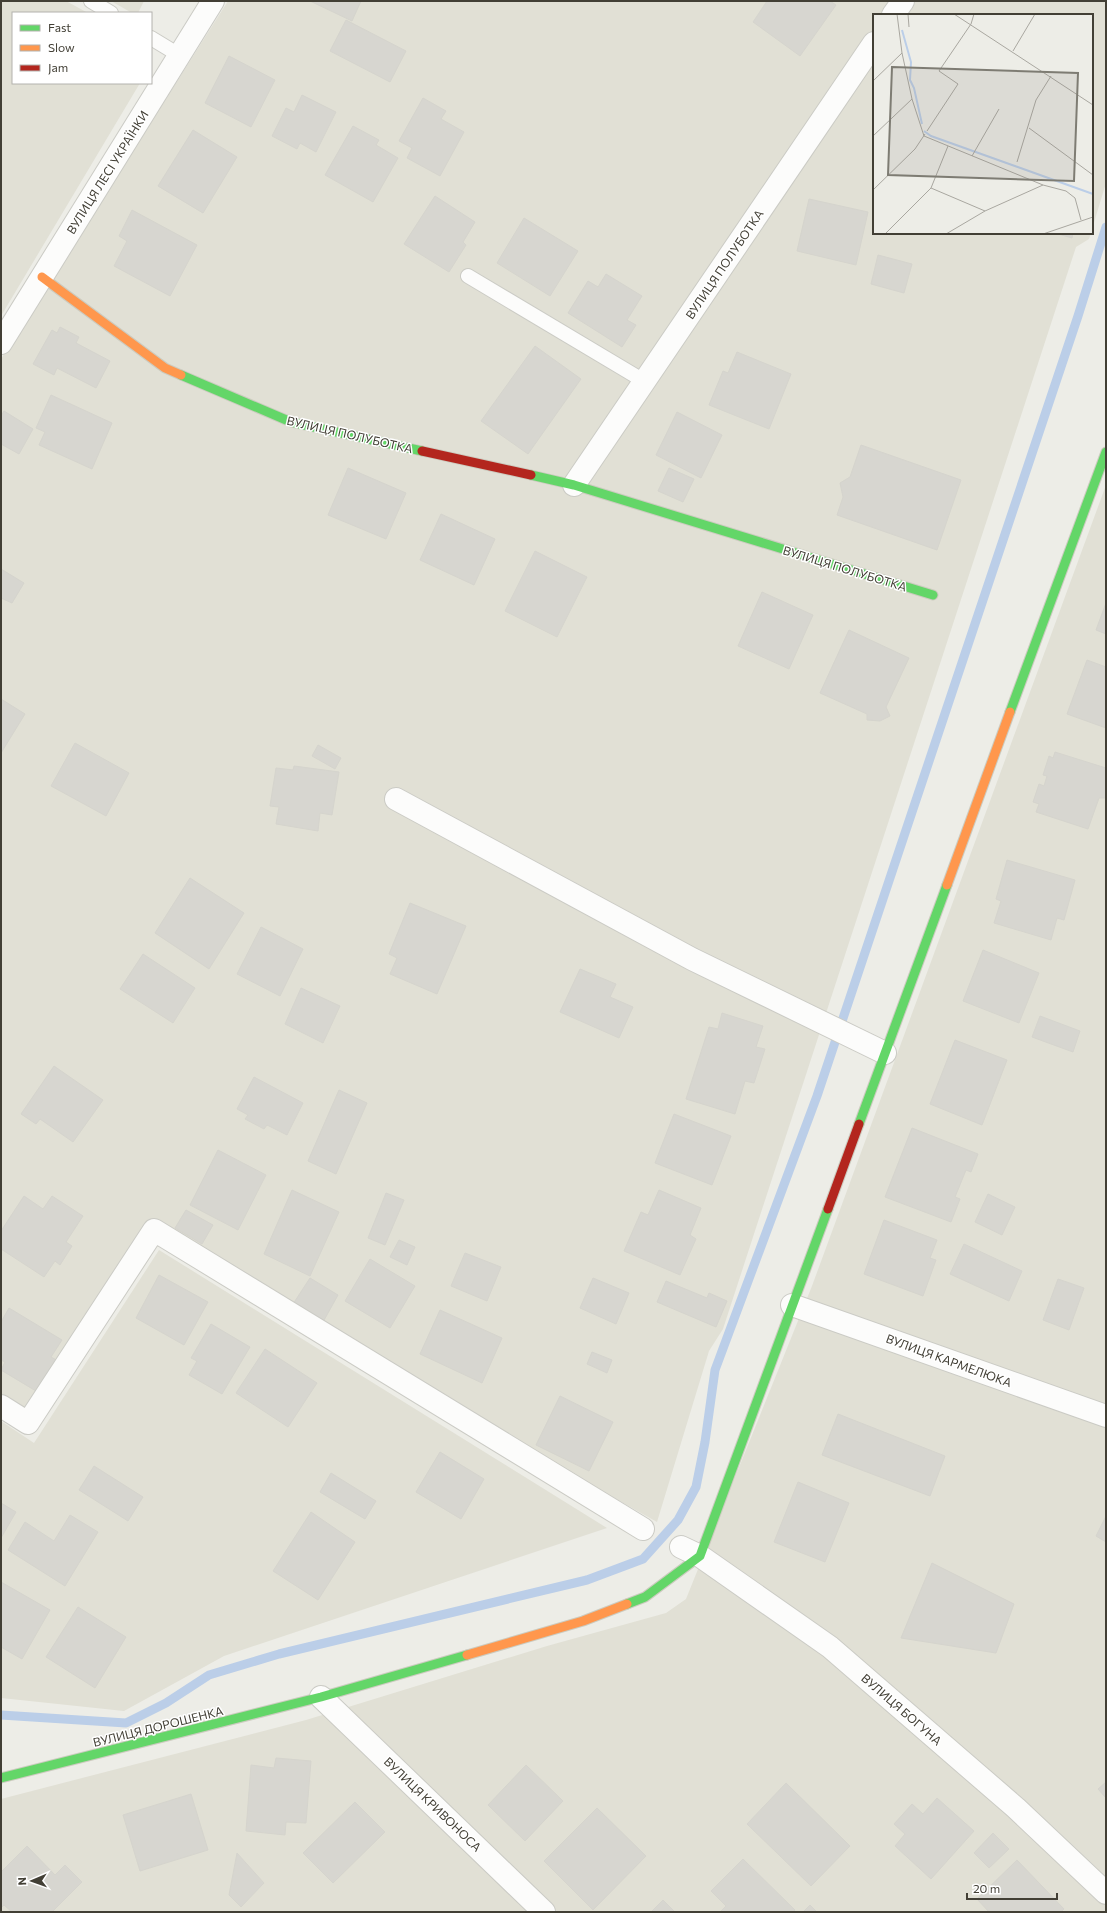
<svg xmlns="http://www.w3.org/2000/svg" width="1107" height="1913" font-family="Commissioner,sans-serif">
  <style>
    .residential { fill: #e1e0d5 }
    .lines { fill: none; stroke-linecap: round; stroke-linejoin: round }
    .stream { stroke: #bbcee8; stroke-width: 9 }
    .building { fill: #d7d6d0; stroke: #d5d4cd }
    .lane-casing { stroke: #cbcbc5; stroke-width: 16 }
    .street-casing { stroke: #cbcbc5; stroke-width: 24 }
    .fast-casing { stroke: #cccbbf; stroke-width: 11 }
    .slow-casing { stroke: #cccbbf; stroke-width: 11 }
    .jam-casing { stroke: #cccbbf; stroke-width: 11 }
    .lane { stroke: #fcfcfb; stroke-width: 14 }
    .street { stroke: #fcfcfb; stroke-width: 22 }
    .fast { stroke: #63d668; stroke-width: 9 }
    .slow { stroke: #ff974d; stroke-width: 9 }
    .jam { stroke: #b3261e; stroke-width: 9 }
    .labels { text-anchor: middle; dominant-baseline: central; stroke-width: 3; stroke-linejoin: round; paint-order: stroke }
    .street-label { font-size: 12px; fill: #423f35; stroke: #fff }
    .inset-river { fill: none; stroke: #bbcee8; stroke-width: 2 }
    .inset-road { fill: none; stroke: #a9a7a0; stroke-width: 1 }
    .view { fill: #7e7c73; fill-opacity: 0.15; stroke: #7e7c73; stroke-width: 2 }
    .inset-edge { fill: none; stroke: #423f35; stroke-width: 2 }
  </style>
  <rect width="100%" height="100%" fill="#edede7"/>
  <g class="residential">
    <polygon points="1,1 66,1 88,13 13,13 13,83 140,83 1,316"/>
    <polygon points="111,1 144,1 138,13 132,13"/>
    <polygon points="228,1 1106,1 1106,183 1092,229 1092,15 874,15 874,233 1091,233 1089,239 1076,247 723,1329 709,1351 657,1522 522,1446 154,1220 28,1416 1,1397 1,359"/>
    <polygon points="1106,485 1106,1912 1,1912 1,1799 306,1720 547,1646 666,1613 686,1599 812,1286"/>
    <polygon points="159,1250 607,1528 224,1656 124,1711 1,1698 1,1421 34,1443"/>
  </g>
  <g class="lines">
    <polyline class="stream" points="1,1715 126,1723 166,1703 209,1675 279,1654 587,1580 643,1559 678,1520 696,1487 705,1442 715,1370 817,1096 1078,316 1106,227"/>
  </g>
  <g class="building">
    <polygon points="310,1 361,1 352,21"/>
    <polygon points="767,1 830,1 836,5 800,56 753,22"/>
    <polygon points="346,20 406,51 390,82 330,51"/>
    <polygon points="229,56 275,80 251,127 205,103"/>
    <polygon points="302,95 336,112 316,152 300,143 297,149 272,136 286,108 294,112"/>
    <polygon points="423,98 446,111 441,119 464,132 440,176 407,158 412,148 399,141"/>
    <polygon points="353,126 379,140 376,145 398,158 373,202 325,175"/>
    <polygon points="193,130 237,157 203,213 158,186"/>
    <polygon points="435,196 475,222 463,242 466,245 449,272 404,244"/>
    <polygon points="809,199 868,212 856,265 797,251"/>
    <polygon points="132,210 197,245 170,296 114,266 127,241 119,236"/>
    <polygon points="524,218 578,251 550,296 497,263"/>
    <polygon points="1055,233 1073,233 1072,238"/>
    <polygon points="878,255 912,264 904,293 871,284"/>
    <polygon points="606,274 642,296 627,320 636,325 622,347 568,313 588,281 598,287"/>
    <polygon points="60,327 79,337 76,343 110,361 96,388 57,368 54,375 33,364 52,330 57,333"/>
    <polygon points="535,346 581,379 528,454 481,421"/>
    <polygon points="737,352 791,374 769,429 709,405 723,371 728,373"/>
    <polygon points="51,395 112,423 92,469 39,445 45,432 36,428"/>
    <polygon points="4,411 33,429 19,454 1,444 1,416"/>
    <polygon points="677,412 722,435 701,478 656,455"/>
    <polygon points="861,445 961,480 937,550 837,515 843,497 840,483 850,477"/>
    <polygon points="348,468 406,493 386,539 328,515"/>
    <polygon points="669,468 694,479 683,502 658,491"/>
    <polygon points="441,514 495,539 474,585 420,560"/>
    <polygon points="535,551 587,577 557,637 505,611"/>
    <polygon points="1,569 24,583 12,603 1,598"/>
    <polygon points="762,592 813,615 789,669 738,646"/>
    <polygon points="1106,603 1106,634 1096,630"/>
    <polygon points="849,630 909,658 886,707 890,716 880,721 867,720 867,714 820,693"/>
    <polygon points="1087,660 1106,667 1106,728 1067,714"/>
    <polygon points="1,699 25,714 1,753"/>
    <polygon points="75,743 129,773 106,816 51,786"/>
    <polygon points="318,745 341,758 335,769 312,756"/>
    <polygon points="1055,752 1106,768 1106,798 1099,798 1088,829 1036,812 1039,804 1033,802 1039,784 1044,786 1047,776 1043,775 1049,756 1053,758"/>
    <polygon points="294,766 339,772 332,815 320,813 318,831 276,824 279,807 270,806 276,768 293,770"/>
    <polygon points="1007,860 1075,880 1064,920 1057,918 1051,940 994,923 1001,901 996,899"/>
    <polygon points="190,878 244,913 209,969 155,933"/>
    <polygon points="410,903 466,926 437,994 390,974 397,958 389,954"/>
    <polygon points="261,927 303,949 280,996 237,974"/>
    <polygon points="983,950 1039,973 1019,1023 963,1001"/>
    <polygon points="143,954 195,988 173,1023 120,989"/>
    <polygon points="580,969 616,984 610,997 633,1007 619,1038 560,1012"/>
    <polygon points="301,988 340,1006 323,1043 285,1024"/>
    <polygon points="722,1013 763,1026 756,1047 765,1049 754,1083 745,1081 735,1114 686,1099 709,1027 718,1029"/>
    <polygon points="1040,1016 1080,1031 1073,1052 1032,1037"/>
    <polygon points="955,1040 1007,1060 982,1125 930,1104"/>
    <polygon points="54,1066 103,1100 73,1142 40,1119 36,1124 21,1114"/>
    <polygon points="254,1077 303,1103 287,1135 267,1125 264,1129 245,1119 248,1115 237,1109"/>
    <polygon points="339,1090 367,1103 336,1174 308,1161"/>
    <polygon points="674,1114 731,1136 712,1185 655,1163"/>
    <polygon points="912,1128 978,1154 971,1172 966,1170 955,1197 960,1199 951,1222 885,1197"/>
    <polygon points="218,1150 266,1175 238,1230 190,1205"/>
    <polygon points="292,1190 339,1212 310,1276 264,1254"/>
    <polygon points="659,1190 701,1208 690,1235 696,1239 680,1275 624,1251 641,1212 648,1215"/>
    <polygon points="386,1193 404,1200 385,1245 368,1238"/>
    <polygon points="988,1194 1015,1207 1002,1235 975,1222"/>
    <polygon points="24,1196 43,1209 52,1196 83,1216 66,1242 72,1246 60,1265 55,1261 44,1277 1,1249 1,1231"/>
    <polygon points="186,1210 213,1225 202,1244 175,1228"/>
    <polygon points="884,1220 937,1240 930,1258 936,1260 923,1296 864,1274"/>
    <polygon points="399,1240 415,1247 407,1265 390,1257"/>
    <polygon points="964,1244 1022,1271 1009,1301 950,1274"/>
    <polygon points="465,1253 501,1267 487,1301 451,1286"/>
    <polygon points="370,1259 415,1286 390,1328 345,1301"/>
    <polygon points="159,1275 208,1302 184,1345 136,1318"/>
    <polygon points="310,1278 338,1295 323,1322 293,1304"/>
    <polygon points="593,1278 629,1293 616,1324 580,1308"/>
    <polygon points="1058,1279 1084,1288 1069,1330 1043,1320"/>
    <polygon points="666,1281 707,1298 709,1293 727,1301 716,1327 657,1302"/>
    <polygon points="9,1308 62,1340 51,1357 60,1362 41,1394 1,1370 5,1362 1,1360 1,1322"/>
    <polygon points="440,1310 502,1338 482,1383 420,1354"/>
    <polygon points="211,1324 250,1347 222,1394 189,1375 197,1361 191,1358"/>
    <polygon points="265,1349 317,1383 288,1427 236,1393"/>
    <polygon points="592,1352 612,1360 607,1373 587,1364"/>
    <polygon points="560,1396 613,1422 589,1471 536,1445"/>
    <polygon points="838,1414 945,1456 930,1496 822,1455"/>
    <polygon points="440,1452 484,1479 461,1519 416,1492"/>
    <polygon points="94,1466 143,1497 128,1521 79,1490"/>
    <polygon points="331,1473 376,1501 365,1519 320,1492"/>
    <polygon points="798,1482 849,1503 825,1562 774,1542"/>
    <polygon points="1,1503 16,1512 1,1538"/>
    <polygon points="311,1512 355,1542 318,1600 273,1571"/>
    <polygon points="70,1515 98,1532 65,1586 8,1550 25,1522 54,1541"/>
    <polygon points="1106,1516 1106,1542 1096,1536"/>
    <polygon points="932,1563 1014,1604 996,1653 901,1638"/>
    <polygon points="1,1582 50,1610 22,1659 1,1647"/>
    <polygon points="78,1607 126,1637 95,1688 46,1657"/>
    <polygon points="276,1758 311,1761 306,1823 286,1822 285,1835 246,1831 251,1765 274,1768"/>
    <polygon points="526,1765 563,1801 525,1841 488,1805"/>
    <polygon points="1106,1782 1106,1798 1098,1789"/>
    <polygon points="786,1783 850,1846 811,1886 747,1824"/>
    <polygon points="191,1794 208,1850 140,1871 123,1815"/>
    <polygon points="937,1798 974,1831 931,1879 895,1846 905,1834 894,1824 912,1804 923,1814"/>
    <polygon points="355,1802 385,1832 333,1883 303,1853"/>
    <polygon points="597,1808 646,1856 593,1910 544,1861"/>
    <polygon points="993,1833 1009,1849 989,1868 974,1853"/>
    <polygon points="27,1846 55,1875 65,1865 82,1882 52,1912 12,1912 4,1905 1,1908 1,1872"/>
    <polygon points="237,1853 264,1883 241,1907 229,1895"/>
    <polygon points="743,1859 795,1910 793,1912 720,1912 726,1906 711,1891"/>
    <polygon points="1017,1860 1064,1909 1061,1912 989,1912 977,1899"/>
    <polygon points="663,1900 675,1912 651,1912"/>
    <polygon points="810,1905 817,1912 803,1912"/>
  </g>
  <g class="lines">
    <defs>
      <g id="lane">
        <polyline points="91,1 111,13"/>
        <polyline points="151,38 179,55"/>
        <polyline points="468,276 644,381"/>
      </g>
      <g id="street">
        <polyline points="893,15 903,1"/>
        <polyline points="1,343 213,1"/>
        <polyline points="574,485 874,43"/>
        <polyline points="396,799 692,959 885,1053"/>
        <polyline points="792,1305 1106,1416"/>
        <polyline points="1,1406 28,1423 154,1230 643,1529"/>
        <polyline points="681,1547 700,1556 830,1647 1016,1808 1106,1893"/>
        <polyline points="321,1697 544,1912"/>
      </g>
      <g id="fast">
        <polyline points="181,375 291,422 422,451"/>
        <polyline points="531,475 574,485 933,595"/>
        <polyline points="1010,712 1106,452"/>
        <polyline points="859,1124 947,885"/>
        <polyline points="627,1604 645,1597 700,1556 828,1209"/>
        <polyline points="1,1778 321,1697 467,1655"/>
      </g>
      <g id="slow">
        <polyline points="42,277 165,368 181,375"/>
        <polyline points="947,885 1010,712"/>
        <polyline points="467,1655 583,1621 627,1604"/>
      </g>
      <g id="jam">
        <polyline points="422,451 531,475"/>
        <polyline points="828,1209 859,1124"/>
      </g>
    </defs>
    <use href="#lane" class="lane-casing"/>
    <use href="#street" class="street-casing"/>
    <use href="#fast" class="fast-casing"/>
    <use href="#slow" class="slow-casing"/>
    <use href="#jam" class="jam-casing"/>
    <use href="#lane" class="lane"/>
    <use href="#street" class="street"/>
    <use href="#fast" class="fast"/>
    <use href="#slow" class="slow"/>
    <use href="#jam" class="jam"/>
  </g>
  <g class="labels">
    <g class="street-label">
      <text transform="translate(107 172) rotate(-58)">ВУЛИЦЯ ЛЕСІ УКРАЇНКИ</text>
      <text transform="translate(724 264) rotate(-56)">ВУЛИЦЯ ПОЛУБОТКА</text>
      <text transform="translate(350 434) rotate(13)">ВУЛИЦЯ ПОЛУБОТКА</text>
      <text transform="translate(845 568) rotate(17)">ВУЛИЦЯ ПОЛУБОТКА</text>
      <text transform="translate(949 1360) rotate(20)">ВУЛИЦЯ КАРМЕЛЮКА</text>
      <text transform="translate(902 1709) rotate(41)">ВУЛИЦЯ БОГУНА</text>
      <text transform="translate(158 1726) rotate(-14)">ВУЛИЦЯ ДОРОШЕНКА</text>
      <text transform="translate(433 1804) rotate(44)">ВУЛИЦЯ КРИВОНОСА</text>
    </g>
  </g>
  <g transform="translate(873 14)">
    <rect width="220" height="220" fill="#edede7"/>
    <path class="inset-river" d="M29,16L38,48L37,66L41,74L49,110M51,117L58,122L220,180"/>
    <path class="inset-road" d="M24,0L29,39L39,85L51,122L170,171L193,177L202,184L208,206M35,0L36,13M81,0L220,91M140,37L162,0M0,67L29,39M156,114L220,161M54,117L85,70L66,57L98,10L101,0M0,122L39,85M99,142L126,95M144,148L163,86L178,62M58,174L112,197M0,176L42,135L52,120M12,220L58,174L75,132M73,220L112,197L170,171M170,220L220,203"/>
    <path class="view" d="M19,53L205,59L201,167L15,161Z"/>
    <rect width="220" height="220" class="inset-edge"/>
  </g>
  <rect width="1107" height="1913" fill="none" stroke="#423f35" stroke-width="4"/>
  <rect x="12" y="12" width="140" height="72" fill="#ffffff" stroke="#b3b2ae"/>
  <rect x="20" y="25" width="20" height="6" fill="#63d668" stroke="#b3b2ae"/>
  <text x="48" y="32" font-size="12" fill="#423f35">Fast</text>
  <rect x="20" y="45" width="20" height="6" fill="#ff974d" stroke="#b3b2ae"/>
  <text x="48" y="52" font-size="12" fill="#423f35">Slow</text>
  <rect x="20" y="65" width="20" height="6" fill="#b3261e" stroke="#b3b2ae"/>
  <text x="48" y="72" font-size="12" fill="#423f35">Jam</text>
  <g transform="translate(32 1881) rotate(268)" stroke="#ffffff" stroke-width="3" paint-order="stroke">
  <path d="M0-3L7 15L0 10L-7 15Z" fill="#423f35"/>
  <text y="-6" font-size="11" font-weight="bold" text-anchor="middle" fill="#423f35">N</text>
  </g>
  <path d="M967 1893v6h90v-6" fill="none" stroke="#423f35" stroke-width="2"/>
  <text x="973" y="1893" font-size="12" fill="#423f35" stroke="#ffffff" stroke-width="3" paint-order="stroke">20 m</text>
</svg>
